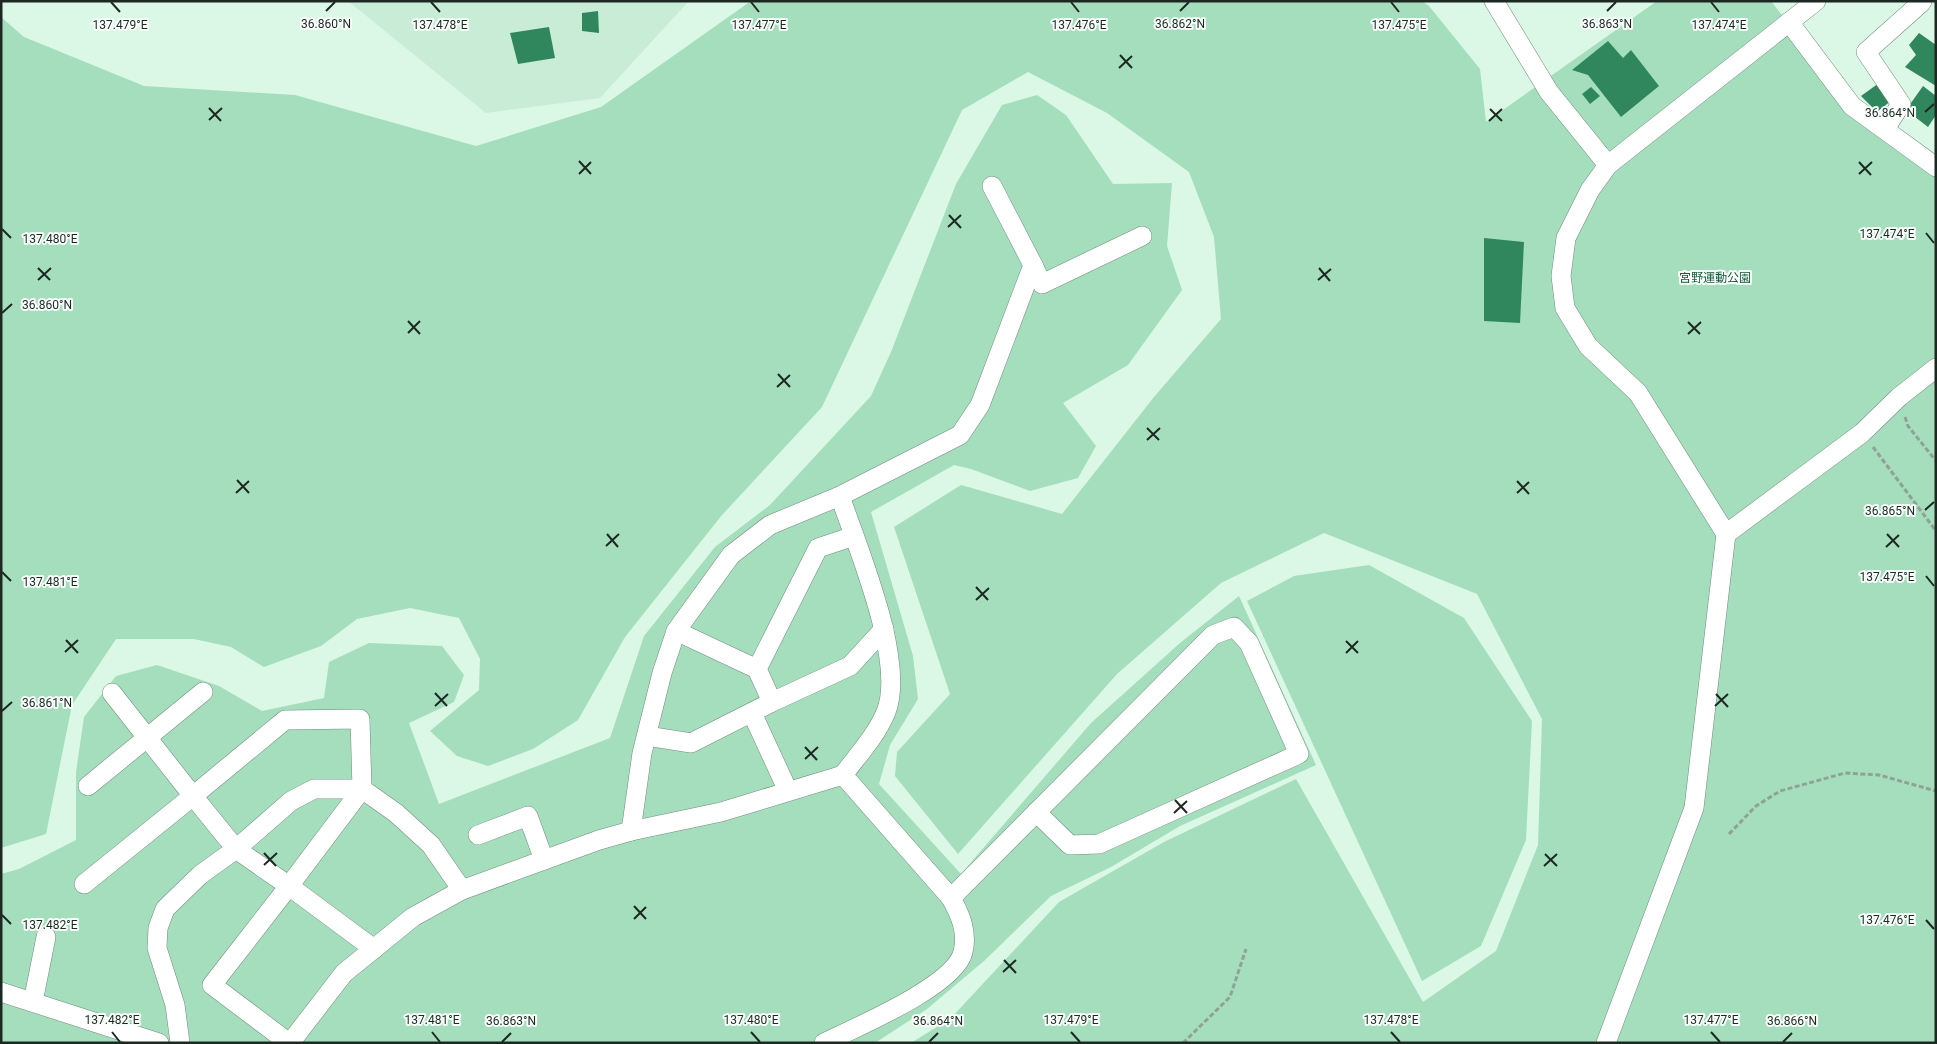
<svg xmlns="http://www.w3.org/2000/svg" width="1937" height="1044" font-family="Roboto,'Noto Sans JP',sans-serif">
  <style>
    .built { fill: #c9ecd7 }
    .green { fill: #a4debd }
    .building { fill: #31875d }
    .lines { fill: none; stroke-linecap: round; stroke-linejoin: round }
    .minor-casing { stroke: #728c7c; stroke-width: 20 }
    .path { stroke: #8ea396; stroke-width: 3; stroke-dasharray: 5 2.5; stroke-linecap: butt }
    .minor { stroke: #fff; stroke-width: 19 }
    .ticks { fill: none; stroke: #1e2822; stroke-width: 2 }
    .labels { text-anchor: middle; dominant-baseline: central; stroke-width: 4; stroke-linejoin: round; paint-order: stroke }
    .park-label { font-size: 12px; fill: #1a593c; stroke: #f8fefa }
    .ticks-label { font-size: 12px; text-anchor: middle; fill: #1e2822; stroke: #f8fefa; stroke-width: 4; stroke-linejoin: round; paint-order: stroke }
  </style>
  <rect width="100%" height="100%" fill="#dbf7e6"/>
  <polygon class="built" points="348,1 689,1 600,98 486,113"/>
  <g class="green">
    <polygon points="751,1 1422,1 1429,6 1480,69 1486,122 1657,1 1771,1 1852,106 1936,167 1936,1043 911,1043 951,1018 1059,902 1164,842 1296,779 1423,1002 1496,951 1538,845 1542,719 1477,594 1324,533 1221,583 1117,674 958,854 895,776 897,752 950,694 894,527 961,485 1062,514 1154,397 1221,319 1214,237 1189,172 1107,113 1028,72 962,110 822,407 722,515 625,637 578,720 533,749 488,766 457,756 430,731 479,690 480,659 459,618 410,608 357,619 321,646 264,667 231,647 194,639 116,639 72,705 46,834 1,848 1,17 24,37 144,86 295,95 476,146 601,107"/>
    <polygon points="1037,95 1066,115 1113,184 1172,183 1167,246 1182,290 1128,365 1063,403 1096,446 1078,478 1030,491 971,469 954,465 871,512 913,656 918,699 890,745 879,784 961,874 1091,723 1180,643 1239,596 1316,765 1180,826 1111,867 1051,896 984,961 927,1009 875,1043 1,1043 1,874 19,869 76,840 76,772 84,717 116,676 157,665 219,686 262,711 324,698 329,662 369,643 442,646 464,675 454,702 409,723 439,804 610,738 644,636 715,547 770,505 871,396 891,352 956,184 1002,105"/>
    <polygon points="1369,565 1464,618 1532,721 1526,840 1481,946 1422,981 1247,601 1294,576"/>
  </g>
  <g class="building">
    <polygon points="598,11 599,33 582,31 582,13"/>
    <polygon points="549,27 555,58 518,64 510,33"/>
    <polygon points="1919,33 1936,45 1936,86 1905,67 1916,55 1909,45"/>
    <polygon points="1608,41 1623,58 1631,50 1659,86 1621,117 1588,75 1572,70"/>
    <polygon points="1879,83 1892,100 1877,112 1861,96"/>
    <polygon points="1923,86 1936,96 1936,115 1928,127 1906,110"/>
    <polygon points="1591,87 1600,96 1590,104 1582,94"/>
    <polygon points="1484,238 1524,242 1520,323 1484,321"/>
  </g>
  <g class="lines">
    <defs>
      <g id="minor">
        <polyline points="1494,1 1549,92 1608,165"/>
        <polyline points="1789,22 1852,106 1936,167"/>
        <polyline points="1885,129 1901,104 1866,52 1922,2"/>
        <polyline points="1033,265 1042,284 1142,236"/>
        <path d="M840,496C858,549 906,661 886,712C876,736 858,755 843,775"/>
        <polyline points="1726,534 1862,433 1899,397 1936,368"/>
        <polyline points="676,631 757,669"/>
        <polyline points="772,702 850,666 884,629"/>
        <polyline points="752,713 788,791"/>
        <polyline points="647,736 691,743 772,702 757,669 818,548 854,536"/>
        <polyline points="88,786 203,692"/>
        <path d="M631,831L721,812L843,775L951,898C960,914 968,932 963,952C955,986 856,1027 824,1043"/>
        <polyline points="478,835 528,816 544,860"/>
        <polyline points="84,884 193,796 112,693"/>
        <polyline points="951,898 1213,635 1234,627 1249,643 1299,754 1099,844 1070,845 1036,812"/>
        <polyline points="374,949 289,886 362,789 396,813 431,845 462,890"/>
        <polyline points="1,992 159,1043"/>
        <polyline points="33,1002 46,937"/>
        <polyline points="180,1043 175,1005 157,948 158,928 165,909 200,875 236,849 291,801 314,789 362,789 360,719 285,720 193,796 236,849 289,886 212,985 289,1043"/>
        <polyline points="290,1043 344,973 413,917 462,890 599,840 631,831 642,753 662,673 676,631 731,555 770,525 840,496 960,435 980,405 1033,265 992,186"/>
        <polyline points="1606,1043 1694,808 1726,534 1638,393 1588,346 1565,308 1561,276 1566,238 1590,190 1608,165 1816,1"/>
      </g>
    </defs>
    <use href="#minor" class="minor-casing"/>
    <g class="path">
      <polyline points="1905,417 1908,426 1936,461"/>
      <polyline points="1873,447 1936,531"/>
      <polyline points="1729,834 1756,806 1780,791 1845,773 1879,775 1936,791"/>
      <polyline points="1183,1043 1230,997 1246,949"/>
    </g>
    <use href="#minor" class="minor"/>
  </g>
  <path class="ticks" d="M111,2L120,12M431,2L440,12M751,2L759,12M1071,2L1079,12M1391,2L1399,12M1711,2L1719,12M326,11L335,2M1180,11L1189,2M1607,11L1616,2M1120,55L1132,68M1119,68L1132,56M209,108L221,121M1490,109L1502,121M1925,112L1934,104M209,120L222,108M1489,121L1502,109M579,161L591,174M1859,162L1871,175M579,174L591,162M1859,174L1872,162M949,215L961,228M948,227L961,215M2,229L11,238M1926,233L1934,243M38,268L50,280M1319,268L1330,281M38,280L51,268M1318,280L1331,269M2,313L12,304M408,321L420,334M1688,322L1700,334M408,333L420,321M1688,334L1701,322M778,374L790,387M777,387L790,375M1147,428L1159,440M1147,440L1160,428M237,480L249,493M1517,481L1529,494M236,493L249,481M1517,493L1529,482M1925,510L1934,502M607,534L618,547M1887,534L1899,547M606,546L619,534M1886,547L1899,535M2,572L11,581M1926,576L1934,586M976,587L988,600M976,600L989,588M66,640L78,653M1346,641L1358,653M65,652L78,640M1346,653L1358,641M435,693L447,706M1716,694L1728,707M435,706L448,694M1715,706L1728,694M2,711L12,702M805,747L817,760M805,759L818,747M1175,800L1187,813M1174,813L1187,801M264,853L276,866M1545,854L1557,866M264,865L277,853M1544,866L1557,854M634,906L646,919M2,915L11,924M634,919L646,907M1926,920L1934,929M1004,960L1016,973M1003,972L1016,960M112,1032L120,1042M432,1032L440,1042M751,1032L760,1042M1071,1032L1080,1042M1391,1032L1400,1042M1711,1032L1720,1042M502,1042L511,1033M929,1042L938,1033M1783,1042L1792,1033"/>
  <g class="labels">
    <g class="park-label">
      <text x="1715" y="278">宮野運動公園</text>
    </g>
  </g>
  <g class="ticks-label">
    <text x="326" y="28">36.860°N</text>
    <text x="1180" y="28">36.862°N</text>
    <text x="1607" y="28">36.863°N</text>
    <text x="120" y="29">137.479°E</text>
    <text x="440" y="29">137.478°E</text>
    <text x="759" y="29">137.477°E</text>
    <text x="1079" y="29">137.476°E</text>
    <text x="1399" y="29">137.475°E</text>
    <text x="1719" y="29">137.474°E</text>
    <text x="1890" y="117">36.864°N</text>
    <text x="1887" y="238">137.474°E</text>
    <text x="50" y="243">137.480°E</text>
    <text x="47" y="309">36.860°N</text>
    <text x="1890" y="515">36.865°N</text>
    <text x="1887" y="581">137.475°E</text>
    <text x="50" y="586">137.481°E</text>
    <text x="47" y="707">36.861°N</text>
    <text x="1887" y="924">137.476°E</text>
    <text x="50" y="929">137.482°E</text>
    <text x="112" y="1024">137.482°E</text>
    <text x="432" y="1024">137.481°E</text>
    <text x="751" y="1024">137.480°E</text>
    <text x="1071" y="1024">137.479°E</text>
    <text x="1391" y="1024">137.478°E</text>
    <text x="1711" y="1024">137.477°E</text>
    <text x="511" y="1025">36.863°N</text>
    <text x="938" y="1025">36.864°N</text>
    <text x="1792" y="1025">36.866°N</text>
  </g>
  <rect width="1937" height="1044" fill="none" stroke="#1e2822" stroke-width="5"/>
</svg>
